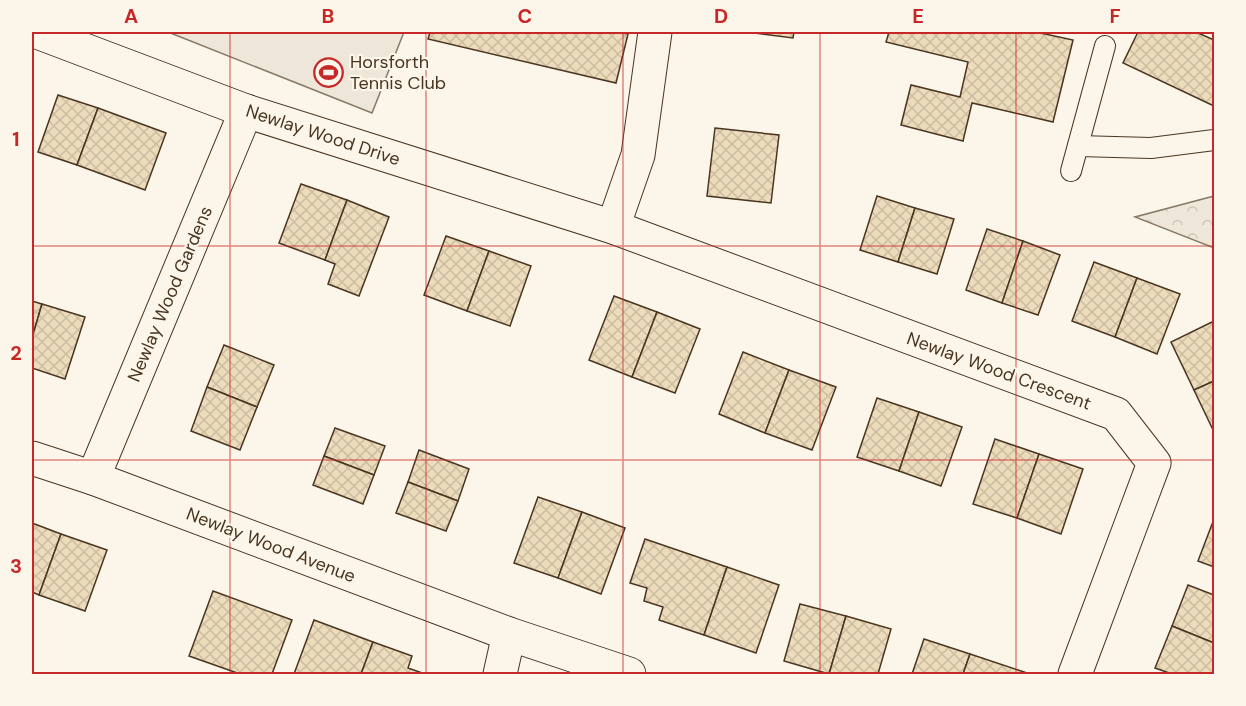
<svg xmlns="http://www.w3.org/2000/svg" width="1246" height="706" font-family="'DM Sans',sans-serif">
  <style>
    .forest { fill: url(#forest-crowns); stroke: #887966; stroke-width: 1.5 }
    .park { fill: #ede6d9; stroke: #887966; stroke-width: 1.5 }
    .building { fill: url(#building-cross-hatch); stroke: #4a3520; stroke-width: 1.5 }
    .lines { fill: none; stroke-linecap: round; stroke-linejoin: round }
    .lane-casing { stroke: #4a3520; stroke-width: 22 }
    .street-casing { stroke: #4a3520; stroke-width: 35 }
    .lane { stroke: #fbf6e9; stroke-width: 20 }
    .street { stroke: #fbf6e9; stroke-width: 33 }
    .grid { fill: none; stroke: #c62828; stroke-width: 1.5; stroke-opacity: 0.55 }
    .labels { text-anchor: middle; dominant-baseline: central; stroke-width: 4.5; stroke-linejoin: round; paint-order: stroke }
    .poi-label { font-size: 18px; fill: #4a3520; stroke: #fbf6e9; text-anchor: start }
    .street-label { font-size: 18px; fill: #4a3520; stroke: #fbf6e9 }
    .neatline { fill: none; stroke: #c62828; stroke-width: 2 }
    .grid-label { font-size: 20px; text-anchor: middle; font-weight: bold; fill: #c62828 }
  </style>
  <defs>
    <pattern id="forest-crowns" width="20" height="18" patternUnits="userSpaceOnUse" patternTransform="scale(1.5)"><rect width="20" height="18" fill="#ede6d9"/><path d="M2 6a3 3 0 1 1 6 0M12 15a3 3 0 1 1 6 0" fill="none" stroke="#cdc6ba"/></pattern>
    <pattern id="building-cross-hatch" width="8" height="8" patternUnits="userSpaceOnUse" patternTransform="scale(1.5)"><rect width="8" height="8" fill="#ecdcbc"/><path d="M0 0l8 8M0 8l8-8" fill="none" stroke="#ccbda1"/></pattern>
  </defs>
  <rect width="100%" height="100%" fill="#fbf6e9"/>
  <polygon class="forest" points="1214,196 1214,248 1135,217"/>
  <polygon class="park" points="168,32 404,32 372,113"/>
  <g class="building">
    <polygon points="430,32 618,32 628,34 616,83 428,39"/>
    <polygon points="747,32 794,32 793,38"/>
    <polygon points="889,32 1036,32 1073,40 1053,122 972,103 963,141 901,125 911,85 960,97 968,62 886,42"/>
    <polygon points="1138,32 1196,32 1214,40 1214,106 1123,63"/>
    <polygon points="58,95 98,108 77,165 38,152"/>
    <polygon points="98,108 166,133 145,190 77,165"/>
    <polygon points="715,128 779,135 771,203 707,196"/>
    <polygon points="301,184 347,200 325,260 279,243"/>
    <polygon points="877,196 915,208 898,262 860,250"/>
    <polygon points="347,200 389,217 359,296 328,284 335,264 325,260"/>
    <polygon points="915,208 954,219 937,274 898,262"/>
    <polygon points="987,229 1023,241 1002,303 966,290"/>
    <polygon points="446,236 489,251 467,311 424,295"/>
    <polygon points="1023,241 1060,255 1038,315 1002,303"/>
    <polygon points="489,251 531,266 510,326 467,311"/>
    <polygon points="1094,262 1137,278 1115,337 1072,321"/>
    <polygon points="1137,278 1180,294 1157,354 1115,337"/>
    <polygon points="614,296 657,312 632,377 589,360"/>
    <polygon points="32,301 42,304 32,338"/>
    <polygon points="42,304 85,317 65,379 32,368 32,338"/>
    <polygon points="657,312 700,329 675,393 632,377"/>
    <polygon points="1214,321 1214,381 1194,390 1171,342"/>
    <polygon points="224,345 274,365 257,407 207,387"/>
    <polygon points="743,352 789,370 765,433 719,414"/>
    <polygon points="789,370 836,387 812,450 765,433"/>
    <polygon points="1214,381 1214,432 1194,390"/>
    <polygon points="207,387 257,407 240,450 191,431"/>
    <polygon points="877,398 919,412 899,471 857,457"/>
    <polygon points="919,412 962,427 941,486 899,471"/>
    <polygon points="335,428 385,446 374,475 324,456"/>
    <polygon points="995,439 1039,454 1017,518 973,504"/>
    <polygon points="419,450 469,469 458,501 408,482"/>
    <polygon points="1039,454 1083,469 1061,534 1017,518"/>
    <polygon points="324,456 374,475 363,504 313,485"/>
    <polygon points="408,482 458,501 446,531 396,513"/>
    <polygon points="538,497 582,512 558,578 514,563"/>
    <polygon points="582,512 625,528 601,594 558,578"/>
    <polygon points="1214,519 1214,567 1198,561"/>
    <polygon points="32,523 61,534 39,595 32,592"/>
    <polygon points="61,534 107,550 85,611 39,595"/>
    <polygon points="645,539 727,567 704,635 659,620 663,607 644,601 647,588 630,583"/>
    <polygon points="727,567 779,585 756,653 704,635"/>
    <polygon points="1188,585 1214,595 1214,643 1172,626"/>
    <polygon points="213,591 292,620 272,674 240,674 189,656"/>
    <polygon points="800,604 846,616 829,674 784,661"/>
    <polygon points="846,616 891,629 878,674 829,674"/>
    <polygon points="314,620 373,642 361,674 294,674"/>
    <polygon points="1172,626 1214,643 1214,674 1172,674 1155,668"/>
    <polygon points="924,639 970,654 963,674 912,674"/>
    <polygon points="373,642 412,656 408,668 425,674 361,674"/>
    <polygon points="970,654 1030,674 963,674"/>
  </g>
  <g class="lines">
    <defs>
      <g id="lane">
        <polyline points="1078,146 1151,148 1214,140"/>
        <polyline points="1071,171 1105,46"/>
      </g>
      <g id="street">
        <polyline points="37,32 246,111 613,227 1116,414 1154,463 1075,674"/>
        <polyline points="613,227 638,155 655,32"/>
        <polyline points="32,458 93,478 509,634 629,674"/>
        <polyline points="93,478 246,111"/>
        <polyline points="500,674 509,634"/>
      </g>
    </defs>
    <use href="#lane" class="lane-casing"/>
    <use href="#street" class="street-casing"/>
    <use href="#lane" class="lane"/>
    <use href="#street" class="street"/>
  </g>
  <path class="grid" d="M230,32V674M426,32V674M623,32V674M820,32V674M1016,32V674M32,246H1214M32,460H1214"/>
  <defs>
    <symbol id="stadium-ring" viewBox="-11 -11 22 22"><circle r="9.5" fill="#fbf6e9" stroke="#c62828" stroke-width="1.5"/><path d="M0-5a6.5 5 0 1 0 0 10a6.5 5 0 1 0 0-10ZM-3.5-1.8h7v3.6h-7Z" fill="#c62828"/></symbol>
  </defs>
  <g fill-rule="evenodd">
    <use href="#stadium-ring" x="312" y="56" width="33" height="33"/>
  </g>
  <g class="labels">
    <g class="poi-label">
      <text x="350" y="62">Horsforth<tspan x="350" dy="21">Tennis Club</tspan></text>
    </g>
    <g class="street-label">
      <text transform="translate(323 135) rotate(18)">Newlay Wood Drive</text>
      <text transform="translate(170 294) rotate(-67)">Newlay Wood Gardens</text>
      <text transform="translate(999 371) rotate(20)">Newlay Wood Crescent</text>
      <text transform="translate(271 545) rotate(21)">Newlay Wood Avenue</text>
    </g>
  </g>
  <rect width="1246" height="706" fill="none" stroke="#fbf6e9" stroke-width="66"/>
  <rect x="33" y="33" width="1180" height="640" class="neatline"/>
  <g class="grid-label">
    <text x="131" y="23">A</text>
    <text x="328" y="23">B</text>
    <text x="525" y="23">C</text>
    <text x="721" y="23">D</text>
    <text x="918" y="23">E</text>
    <text x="1115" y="23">F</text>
    <text x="16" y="146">1</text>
    <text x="16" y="360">2</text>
    <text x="16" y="573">3</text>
  </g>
</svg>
